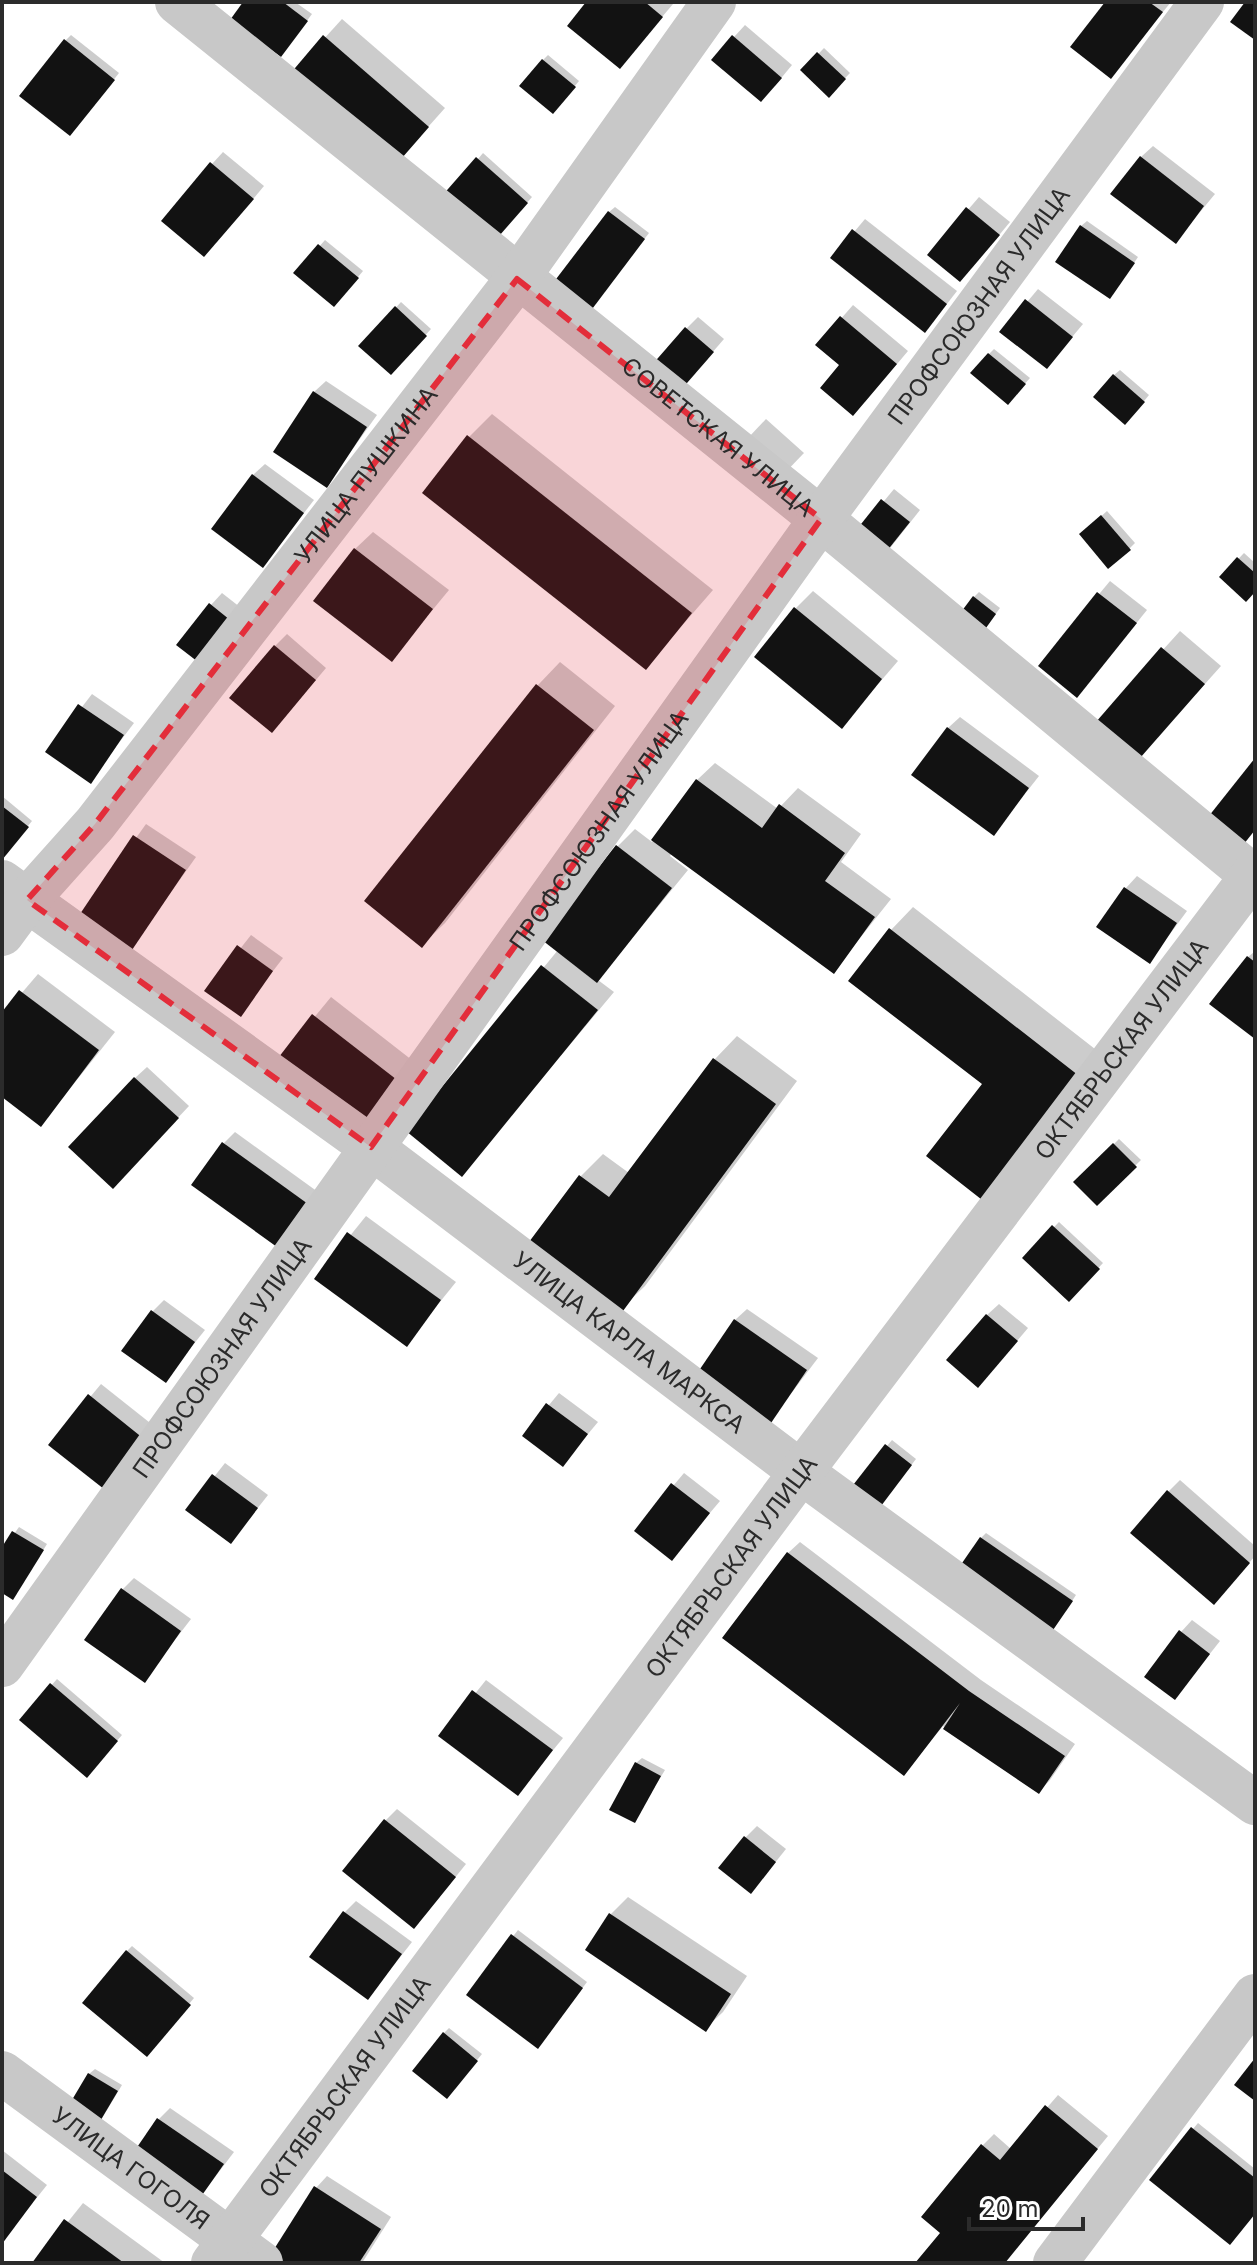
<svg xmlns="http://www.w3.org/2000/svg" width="1257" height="2265" font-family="Inter,sans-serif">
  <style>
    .shadow { fill: #0003 }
    .building { fill: #121212 }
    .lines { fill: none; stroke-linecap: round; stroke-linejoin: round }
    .minor { stroke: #c8c8c8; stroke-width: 44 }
    .marked { fill: #e32d3a; fill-opacity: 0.2; stroke: #e32d3a; stroke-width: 6; stroke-dasharray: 16 10; stroke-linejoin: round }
    .labels { text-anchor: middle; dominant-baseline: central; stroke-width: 8; stroke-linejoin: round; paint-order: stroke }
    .street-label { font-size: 24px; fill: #2b2b2b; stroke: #fff }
  </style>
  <rect width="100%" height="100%" fill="#fff"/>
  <g class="shadow">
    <polygon points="246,2 295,2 312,14 286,49"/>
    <polygon points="589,2 670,2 673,4 620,67"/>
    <polygon points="1108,2 1171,2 1111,76"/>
    <polygon points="342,19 445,108 395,164 292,74"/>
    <polygon points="745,25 792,65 773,88 734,37"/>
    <polygon points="71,35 119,73 75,129 66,40"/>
    <polygon points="824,48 850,73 829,95 803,70"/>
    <polygon points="548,55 579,81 558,106 543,60"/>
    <polygon points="1153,146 1215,194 1176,241 1141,157"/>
    <polygon points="223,152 264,186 216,243 212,164"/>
    <polygon points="483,153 532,197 492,243 478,159"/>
    <polygon points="979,197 1010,222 972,268 930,254"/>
    <polygon points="615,207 649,233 579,325 609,212"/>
    <polygon points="865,219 957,291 936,318 833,257"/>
    <polygon points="1087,221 1138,257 1115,291 1081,226"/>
    <polygon points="325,240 363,271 339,300 296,273"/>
    <polygon points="1038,289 1083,324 1047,367 1002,332"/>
    <polygon points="401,302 431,329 391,373 361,346"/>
    <polygon points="853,305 908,351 865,402 841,365 818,345"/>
    <polygon points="698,317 724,339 678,392 687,328"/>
    <polygon points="994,349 1030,378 1013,397 989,354"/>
    <polygon points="1120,370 1149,395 1131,417 1114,375"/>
    <polygon points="326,381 377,415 327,485 314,392"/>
    <polygon points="492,414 713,590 646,667 469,437"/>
    <polygon points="766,419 804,453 780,478 731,456"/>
    <polygon points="265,464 314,500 263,566 253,475"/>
    <polygon points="894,489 920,510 879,562 841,553"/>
    <polygon points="1107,511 1135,543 1129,549 1087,529"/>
    <polygon points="373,532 449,590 392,659 355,549"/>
    <polygon points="1244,553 1255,563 1255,589 1221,577"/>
    <polygon points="1110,581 1147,610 1088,683 1040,665"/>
    <polygon points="813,591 898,661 842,726 796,608"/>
    <polygon points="979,592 1000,608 973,645 974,597"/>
    <polygon points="222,593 245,611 202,662 211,605"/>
    <polygon points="1180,631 1221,666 1126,772 1085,736"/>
    <polygon points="287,634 326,668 283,719 275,646"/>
    <polygon points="560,662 615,706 445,923 422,945 367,901 538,685"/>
    <polygon points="92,694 134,723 90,781 48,751"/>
    <polygon points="960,717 1039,776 994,833 948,728"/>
    <polygon points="715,763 778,809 798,788 861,834 841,862 891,899 833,972 672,853 670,856 688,870 598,980 614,992 462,1174 409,1131 558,950 545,939 618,846 635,829 652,842 697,780"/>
    <polygon points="2,796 32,821 2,858"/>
    <polygon points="146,824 196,857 132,947 82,914"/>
    <polygon points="1137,876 1187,911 1150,961 1126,888"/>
    <polygon points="913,907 1104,1056 1009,1178 985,1084 891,930"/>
    <polygon points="251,935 283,958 240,1014 207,991"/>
    <polygon points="1254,952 1255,953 1255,1037 1248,957"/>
    <polygon points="38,974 115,1032 41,1125 2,1095 2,1016"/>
    <polygon points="331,997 417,1064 379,1114 275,1065"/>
    <polygon points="737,1036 797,1081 645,1286 622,1308 581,1176 603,1154 629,1173 715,1059"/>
    <polygon points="147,1067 189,1106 125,1174 135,1078"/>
    <polygon points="235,1132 318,1192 288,1232 224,1143"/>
    <polygon points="1119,1139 1141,1160 1097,1203 1076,1182"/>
    <polygon points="366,1216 456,1282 406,1344 316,1278"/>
    <polygon points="1059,1222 1103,1263 1069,1299 1024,1258"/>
    <polygon points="164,1300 205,1330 165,1380 152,1312"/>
    <polygon points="999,1304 1028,1328 990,1373 987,1315"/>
    <polygon points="747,1309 818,1358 771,1420 735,1320"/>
    <polygon points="101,1384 159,1430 109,1490 51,1444"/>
    <polygon points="559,1393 598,1422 563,1464 524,1435"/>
    <polygon points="892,1440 916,1459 883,1502 887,1446"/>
    <polygon points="225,1463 268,1495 231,1542 188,1510"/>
    <polygon points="684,1473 720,1501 672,1558 636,1530"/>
    <polygon points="1180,1480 1255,1546 1255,1556 1225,1591 1168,1492"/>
    <polygon points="19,1527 47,1544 13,1598 2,1591 2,1551"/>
    <polygon points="986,1533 1076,1595 1049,1636 981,1538"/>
    <polygon points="800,1542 981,1680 1075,1744 1050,1780 1039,1792 943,1726 904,1774 788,1553"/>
    <polygon points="134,1578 191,1619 144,1680 123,1589"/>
    <polygon points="1192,1620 1220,1641 1175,1698 1181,1632"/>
    <polygon points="57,1679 122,1735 92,1770 22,1719"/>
    <polygon points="486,1680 563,1738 518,1793 441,1736"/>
    <polygon points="642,1758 665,1770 634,1821 636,1763"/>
    <polygon points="397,1809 466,1864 425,1915 385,1821"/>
    <polygon points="757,1826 786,1849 762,1879 745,1838"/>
    <polygon points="628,1897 747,1976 723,2012 705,2029 611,1914"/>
    <polygon points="356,1901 412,1942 368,1998 345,1912"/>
    <polygon points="518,1930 587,1982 543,2041 468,1994"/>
    <polygon points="132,1946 194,1998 152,2049 127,1951"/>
    <polygon points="449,2028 482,2054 452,2091 444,2033"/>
    <polygon points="95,2069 122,2085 101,2120 89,2074"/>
    <polygon points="1058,2095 1108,2136 1004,2263 918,2263 943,2233 982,2146 994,2134 1011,2149"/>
    <polygon points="170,2108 234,2152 193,2206 159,2119"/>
    <polygon points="1198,2123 1255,2169 1255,2212 1193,2129"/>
    <polygon points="2,2150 47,2185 3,2240 2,2239"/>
    <polygon points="327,2176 391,2217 362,2263 288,2263 316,2188"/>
    <polygon points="83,2203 165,2263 35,2263"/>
  </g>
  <g class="building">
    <polygon points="243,2 283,2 308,21 281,57 230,20"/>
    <polygon points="586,2 645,2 663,17 620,69 567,26"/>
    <polygon points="1105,2 1149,2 1163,12 1111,79 1070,47"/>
    <polygon points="1245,2 1255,2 1255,40 1230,22"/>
    <polygon points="323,35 429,127 395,166 290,74"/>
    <polygon points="732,35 782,78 761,102 711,60"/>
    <polygon points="64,39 115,80 70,136 19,96"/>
    <polygon points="817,52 846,79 829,98 800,70"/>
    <polygon points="542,59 576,87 553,114 519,86"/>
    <polygon points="1140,156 1204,206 1176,244 1110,194"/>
    <polygon points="476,157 528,203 486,251 434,205"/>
    <polygon points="210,162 254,199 204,257 161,221"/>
    <polygon points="966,207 1000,235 960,282 927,255"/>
    <polygon points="608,211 645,239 574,333 537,304"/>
    <polygon points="1080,225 1135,263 1110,299 1055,262"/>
    <polygon points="852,229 947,304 925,333 830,258"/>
    <polygon points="318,244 359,278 334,307 293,273"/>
    <polygon points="1025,299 1073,337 1047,369 999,332"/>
    <polygon points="395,306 427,336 391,375 358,346"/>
    <polygon points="840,316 897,364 853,416 820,388 839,365 815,345"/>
    <polygon points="685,327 714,352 667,406 638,381"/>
    <polygon points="988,353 1026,384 1008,405 970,373"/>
    <polygon points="1113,374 1145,402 1125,425 1093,397"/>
    <polygon points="313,391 367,427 327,488 273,452"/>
    <polygon points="467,435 692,613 646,670 422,493"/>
    <polygon points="252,474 304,513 263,568 211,529"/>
    <polygon points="881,499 910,522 867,576 838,553"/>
    <polygon points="1101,515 1131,550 1108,569 1079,534"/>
    <polygon points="354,548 433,609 392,662 313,601"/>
    <polygon points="1237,557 1255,573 1255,592 1246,602 1219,577"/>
    <polygon points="1097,592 1137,623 1077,698 1038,666"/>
    <polygon points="973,596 996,614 968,653 944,635"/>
    <polygon points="209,603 235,624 202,665 176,645"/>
    <polygon points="794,607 882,679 842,729 754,657"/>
    <polygon points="274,645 316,680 272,733 229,698"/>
    <polygon points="1161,647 1205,684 1126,774 1083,737"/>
    <polygon points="536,684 594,730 422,948 364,901"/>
    <polygon points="78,704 124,735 91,784 45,752"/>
    <polygon points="947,727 1029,788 994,836 911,775"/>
    <polygon points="1255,758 1255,830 1232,859 1197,831"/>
    <polygon points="696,779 762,828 779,804 845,853 825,881 875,917 834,974 651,840"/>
    <polygon points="2,806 29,827 2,860"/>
    <polygon points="133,835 186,870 132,950 80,914"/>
    <polygon points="616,845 672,888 597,983 542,940"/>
    <polygon points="1124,887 1177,923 1150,964 1096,927"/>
    <polygon points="889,928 1083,1079 986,1203 926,1156 982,1084 848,981"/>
    <polygon points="237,945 273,971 241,1017 204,991"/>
    <polygon points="1247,956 1255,962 1255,1039 1209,1004"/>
    <polygon points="541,965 598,1010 462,1177 406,1131"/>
    <polygon points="19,990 99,1050 41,1127 2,1097 2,1012"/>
    <polygon points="312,1014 401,1083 361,1134 272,1066"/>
    <polygon points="713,1058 776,1104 623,1311 529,1242 579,1175 609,1197"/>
    <polygon points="134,1077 179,1118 113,1189 68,1147"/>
    <polygon points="222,1142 308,1204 277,1247 191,1185"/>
    <polygon points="1113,1143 1137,1167 1097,1206 1073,1182"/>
    <polygon points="1052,1225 1100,1269 1069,1302 1022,1258"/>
    <polygon points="347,1232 441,1300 407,1347 314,1279"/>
    <polygon points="151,1310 195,1342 166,1383 121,1351"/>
    <polygon points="986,1314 1018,1341 978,1388 946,1360"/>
    <polygon points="734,1319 807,1370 771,1423 698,1372"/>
    <polygon points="88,1394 149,1443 109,1493 48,1445"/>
    <polygon points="546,1403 588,1434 563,1467 522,1436"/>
    <polygon points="885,1444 912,1465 878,1510 850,1489"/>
    <polygon points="212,1474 258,1508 231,1544 185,1510"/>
    <polygon points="671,1483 710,1513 672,1561 634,1531"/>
    <polygon points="1167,1490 1250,1563 1214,1605 1130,1533"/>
    <polygon points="12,1531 44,1550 13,1600 2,1593 2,1547"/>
    <polygon points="980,1537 1073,1601 1044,1643 951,1579"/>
    <polygon points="787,1552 969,1691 1065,1756 1039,1794 943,1729 960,1703 904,1776 722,1638"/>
    <polygon points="121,1588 181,1631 145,1683 84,1640"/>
    <polygon points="1179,1630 1210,1654 1175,1700 1144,1677"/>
    <polygon points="50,1683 118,1741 87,1778 19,1720"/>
    <polygon points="472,1690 553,1750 518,1796 438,1736"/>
    <polygon points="635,1762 661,1776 635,1823 609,1810"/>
    <polygon points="384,1819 456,1877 414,1929 342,1871"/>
    <polygon points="744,1836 776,1862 751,1894 718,1868"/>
    <polygon points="343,1911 402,1954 368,2000 309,1957"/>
    <polygon points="609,1913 731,1994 706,2032 585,1950"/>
    <polygon points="511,1934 583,1988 538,2049 466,1995"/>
    <polygon points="126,1950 191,2005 147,2057 82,2003"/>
    <polygon points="443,2032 478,2061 447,2099 412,2071"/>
    <polygon points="1255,2058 1255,2101 1234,2085"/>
    <polygon points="88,2073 118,2091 96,2128 66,2110"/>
    <polygon points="1045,2105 1098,2149 1005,2263 915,2263 940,2233 921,2217 981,2144 1000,2160"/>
    <polygon points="157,2118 224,2164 193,2208 127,2162"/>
    <polygon points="1191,2127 1255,2178 1255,2214 1230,2245 1149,2180"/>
    <polygon points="2,2170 37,2197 2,2244"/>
    <polygon points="314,2186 381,2229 359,2263 285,2263 271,2254"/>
    <polygon points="64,2219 124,2263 32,2263"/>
  </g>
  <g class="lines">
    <g class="minor">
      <path id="s1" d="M177,2L821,519L1255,878"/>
      <path id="s2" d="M2,882L371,1147L801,1472L1255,1803"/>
      <path id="s3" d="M2,934L27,900L95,824L517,279L714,2"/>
      <path id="s4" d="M2,1665L821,519L1202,2"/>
      <path id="s5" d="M2,2073L261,2263"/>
      <path id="s6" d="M213,2263L801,1472L1255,872"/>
      <polyline points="1055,2263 1255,1996"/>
    </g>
  </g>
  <path class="marked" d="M517,279L821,519L371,1147L27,900L95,824Z"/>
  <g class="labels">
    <g class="street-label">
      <text stroke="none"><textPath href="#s4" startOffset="1674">ПРОФСОЮЗНАЯ УЛИЦА</textPath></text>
      <text stroke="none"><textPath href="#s1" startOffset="694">СОВЕТСКАЯ УЛИЦА</textPath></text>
      <text stroke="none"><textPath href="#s3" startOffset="586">УЛИЦА ПУШКИНА</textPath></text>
      <text stroke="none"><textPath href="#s4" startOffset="1026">ПРОФСОЮЗНАЯ УЛИЦА</textPath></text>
      <text stroke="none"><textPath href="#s6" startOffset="1516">ОКТЯБРЬСКАЯ УЛИЦА</textPath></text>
      <text stroke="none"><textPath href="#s2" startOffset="778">УЛИЦА КАРЛА МАРКСА</textPath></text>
      <text stroke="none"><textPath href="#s4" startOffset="378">ПРОФСОЮЗНАЯ УЛИЦА</textPath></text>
      <text stroke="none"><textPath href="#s6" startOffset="868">ОКТЯБРЬСКАЯ УЛИЦА</textPath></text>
      <text stroke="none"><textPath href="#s6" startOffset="220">ОКТЯБРЬСКАЯ УЛИЦА</textPath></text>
      <text stroke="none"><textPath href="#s5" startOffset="160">УЛИЦА ГОГОЛЯ</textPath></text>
    </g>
  </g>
  <rect width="1257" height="2265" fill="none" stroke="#2b2b2b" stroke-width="8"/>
  <path d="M969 2217v12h114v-12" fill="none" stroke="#2b2b2b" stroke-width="4"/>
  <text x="981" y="2217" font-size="24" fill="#2b2b2b" stroke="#ffffff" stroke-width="6" paint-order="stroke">20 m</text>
</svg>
